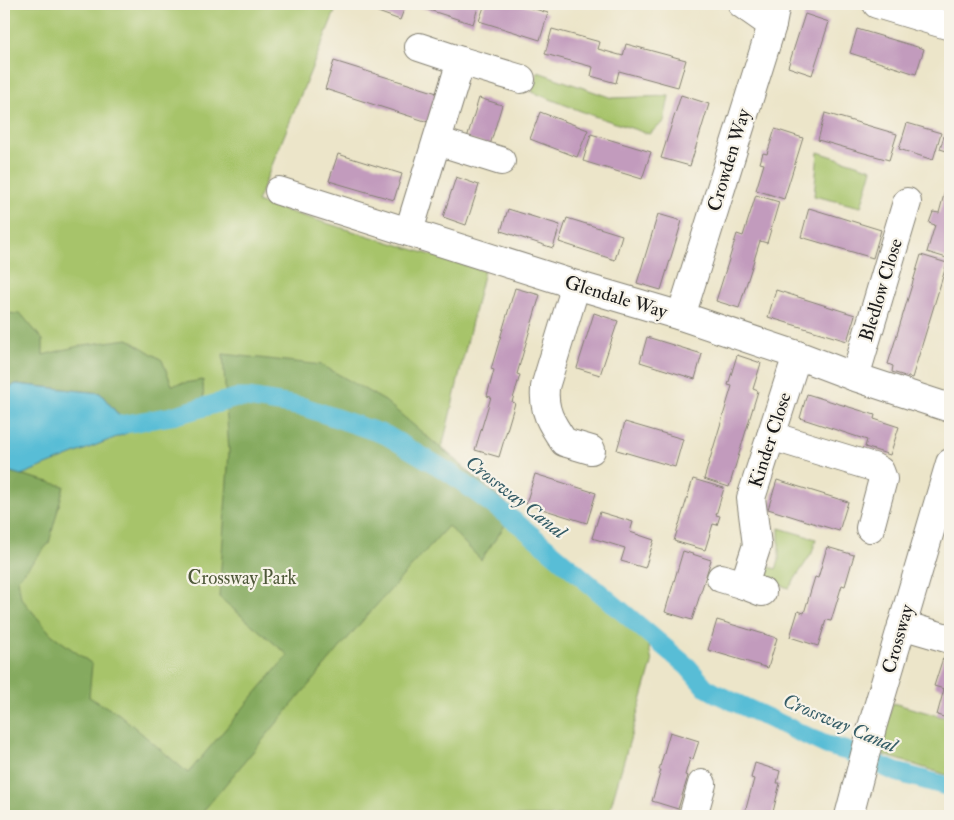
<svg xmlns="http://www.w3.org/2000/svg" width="954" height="820" font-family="'IM FELL Double Pica',serif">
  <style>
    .green { fill: #a7c46b; stroke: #627044 }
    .forest { fill: #85aa5f; stroke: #50633e }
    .water { fill: #58bdd6; stroke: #3a6c79 }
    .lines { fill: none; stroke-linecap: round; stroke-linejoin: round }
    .canal { stroke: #58bdd6; stroke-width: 19 }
    .building { fill: #c29bbd }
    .minor-casing { stroke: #848072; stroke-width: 30 }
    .minor { stroke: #fff; stroke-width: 28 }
    .labels { text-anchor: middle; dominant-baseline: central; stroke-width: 4.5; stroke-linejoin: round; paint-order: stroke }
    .street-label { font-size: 19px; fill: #1c1c1c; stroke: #f7f3e8 }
    .park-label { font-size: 19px; fill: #4d5738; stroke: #f7f3e8 }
    .water-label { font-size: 20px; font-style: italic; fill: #345c66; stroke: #f7f3e8 }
  </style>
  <rect width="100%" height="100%" fill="#f7f3e8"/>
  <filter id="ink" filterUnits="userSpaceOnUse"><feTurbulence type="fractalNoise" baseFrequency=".02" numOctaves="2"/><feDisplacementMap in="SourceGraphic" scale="10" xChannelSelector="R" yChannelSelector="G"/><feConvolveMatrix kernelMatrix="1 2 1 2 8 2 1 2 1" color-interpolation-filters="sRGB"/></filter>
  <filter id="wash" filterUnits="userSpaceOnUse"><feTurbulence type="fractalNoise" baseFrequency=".0096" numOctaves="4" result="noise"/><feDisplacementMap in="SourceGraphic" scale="20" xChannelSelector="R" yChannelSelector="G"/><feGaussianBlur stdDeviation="1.12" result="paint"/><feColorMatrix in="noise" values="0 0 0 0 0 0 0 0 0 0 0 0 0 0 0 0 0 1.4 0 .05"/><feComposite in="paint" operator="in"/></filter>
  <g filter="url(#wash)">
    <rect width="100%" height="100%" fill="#ece5c9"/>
    <g class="green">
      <polygon points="4,4 338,4 257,202 484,271 442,448 645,625 652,663 608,816 4,816"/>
      <polygon points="538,72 612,98 669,96 664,122 649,134 591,115 532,92"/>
      <polygon points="818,152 872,169 861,207 814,196"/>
      <polygon points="779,528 816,539 812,553 789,588 768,581 762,575 762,565 776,569 779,561"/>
      <polygon points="893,703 950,719 950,776 878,753"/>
    </g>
    <g class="forest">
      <polygon points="4,313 21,314 43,340 43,355 83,345 128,339 162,360 172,385 203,380 204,414 132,431 100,393 16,384 4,390"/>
      <polygon points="223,354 322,365 385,401 515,511 481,560 448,526 364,619 199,816 4,816 4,470 64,486 49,543 18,579 21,598 51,634 92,664 89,697 119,714 188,773 288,655 219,597 229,452"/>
    </g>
    <polygon class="water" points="16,384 100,393 132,431 21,475 4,470 4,390"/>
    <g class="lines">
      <polyline class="canal" points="102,428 172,416 236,398 248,398 304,407 386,435 450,473 521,526 688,667 705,687 719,695 826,745 847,751 896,772 950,787"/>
    </g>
    <g id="blocks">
      <g class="building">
        <polygon points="356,4 406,4 400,20"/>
        <polygon points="410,4 479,4 473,24"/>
        <polygon points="485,4 518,4 548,13 540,40 479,21"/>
        <polygon points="805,14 829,22 812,75 788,67"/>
        <polygon points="552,29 600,42 598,49 623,56 626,44 686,60 678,87 619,71 616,83 591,76 593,67 545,54"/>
        <polygon points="857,29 924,49 916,74 850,53"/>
        <polygon points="334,61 437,93 428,122 325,89"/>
        <polygon points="681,95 709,104 690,166 661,158"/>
        <polygon points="479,98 502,105 490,145 467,138"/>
        <polygon points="540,112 588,130 577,157 530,139"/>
        <polygon points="825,113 897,134 889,160 818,140"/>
        <polygon points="907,123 941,133 933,160 899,149"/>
        <polygon points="948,123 950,124 950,152 940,149"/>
        <polygon points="775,129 803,138 784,199 756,190 764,164 760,163 763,153 767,154"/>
        <polygon points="591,134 651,152 642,179 583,161"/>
        <polygon points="338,154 402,174 394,200 329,181"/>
        <polygon points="456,177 479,185 466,225 443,217"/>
        <polygon points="946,187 950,188 950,259 927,252 935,225 929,223 933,212 939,213"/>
        <polygon points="756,195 779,202 767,243 760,241 739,308 716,301 737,234 743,236"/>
        <polygon points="809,208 881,230 873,258 801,237"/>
        <polygon points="508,209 560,225 553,248 501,231"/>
        <polygon points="658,214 682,221 661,290 637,283"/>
        <polygon points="567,218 622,235 615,260 559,242"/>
        <polygon points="921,255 947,263 912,378 892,372 893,366 888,364"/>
        <polygon points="515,288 540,295 517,374 520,375 512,402 515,403 499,457 475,450 491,397 487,396 494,370 491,369"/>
        <polygon points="776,290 855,315 847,341 768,317"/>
        <polygon points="594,313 618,321 600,375 577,368"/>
        <polygon points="647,337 702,354 695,379 640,362"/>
        <polygon points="737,355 761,363 753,389 758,391 729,487 704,479 732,386 728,385"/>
        <polygon points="807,394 875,415 874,419 899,427 890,455 865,447 867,440 800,418"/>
        <polygon points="625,422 683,439 675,467 617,450"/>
        <polygon points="535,474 596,493 587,523 526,504"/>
        <polygon points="693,479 724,488 716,515 720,516 717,525 713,524 705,550 674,541"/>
        <polygon points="777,480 848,502 839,531 768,509"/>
        <polygon points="600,512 633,522 630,532 654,540 645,568 621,561 625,548 592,538"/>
        <polygon points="827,547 854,555 845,586 842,585 831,621 826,620 818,646 790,637 798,611 804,613 815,577 818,578"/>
        <polygon points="683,551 711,560 692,620 665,612"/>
        <polygon points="717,620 777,638 768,668 708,650"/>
        <polygon points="943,658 950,660 950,719 937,715 944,689 934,686"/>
        <polygon points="670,732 699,741 693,759 690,758 685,775 688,776 678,809 652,801 661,770 659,770"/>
        <polygon points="755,763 780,771 777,783 780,783 772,816 744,816 754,779 751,778"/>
      </g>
    </g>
  </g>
  <g filter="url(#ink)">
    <use href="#blocks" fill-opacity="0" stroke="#848072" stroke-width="1"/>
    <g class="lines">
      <defs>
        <g id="minor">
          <polyline points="742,4 772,25"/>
          <polyline points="877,4 947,25"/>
          <polyline points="461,61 521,79"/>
          <polyline points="437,141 501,161"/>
          <polyline points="279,191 576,285 681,316 797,355 855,377 950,408"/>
          <polyline points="409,231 461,61 419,47"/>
          <path d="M576,285L545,387C543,411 551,423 564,442L591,450"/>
          <polyline points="681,316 772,25 776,4"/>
          <polyline points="855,377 907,202"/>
          <polyline points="771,436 873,467 880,471 883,479 870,528"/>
          <polyline points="721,578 744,585"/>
          <polyline points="762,592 744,585 757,545 751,498 797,355"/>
          <polyline points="902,625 950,639"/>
          <polyline points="693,816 702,784"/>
          <polyline points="849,816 873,724 950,463"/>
        </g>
      </defs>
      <use href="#minor" class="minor-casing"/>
      <use href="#minor" class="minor"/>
    </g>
  </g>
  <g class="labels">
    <g class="street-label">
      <text transform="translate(729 160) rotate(-73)">Crowden Way</text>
      <text transform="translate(881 290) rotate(-73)">Bledlow Close</text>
      <text transform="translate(616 297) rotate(17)">Glendale Way</text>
      <text transform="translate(770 440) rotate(-72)">Kinder Close</text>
      <text transform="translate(898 639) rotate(-74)">Crossway</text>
    </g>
    <g class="park-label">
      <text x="242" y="578">Crossway Park</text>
    </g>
    <g class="water-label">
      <text transform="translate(516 497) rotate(38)">Crossway Canal</text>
      <text transform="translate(840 723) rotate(23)">Crossway Canal</text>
    </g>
  </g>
  <rect width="954" height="820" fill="none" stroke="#f7f3e8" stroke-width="20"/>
</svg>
